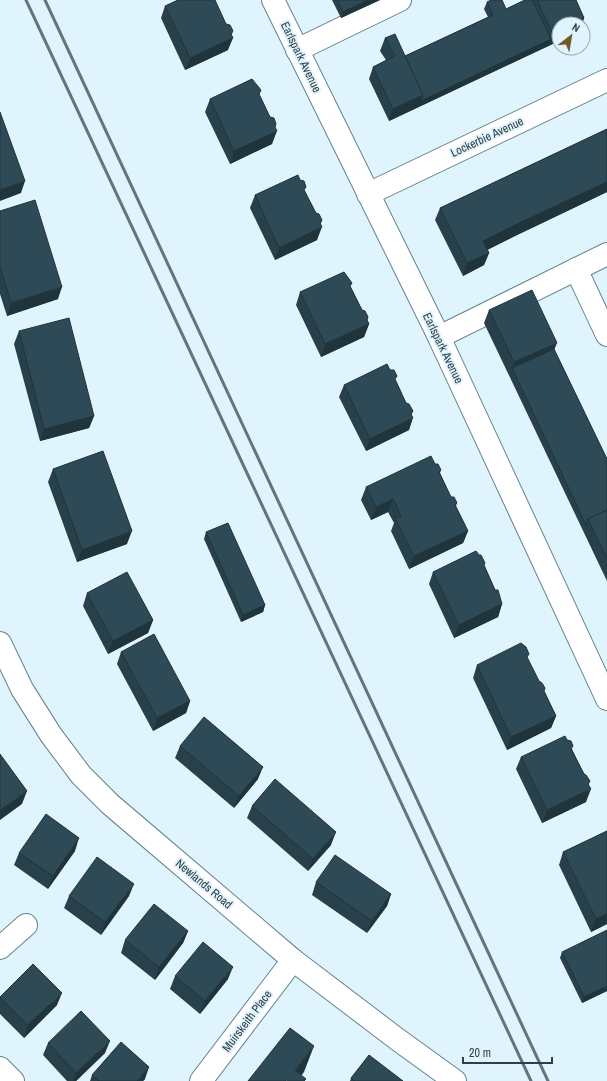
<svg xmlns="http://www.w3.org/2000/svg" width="607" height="1081" font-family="'Archivo Narrow',sans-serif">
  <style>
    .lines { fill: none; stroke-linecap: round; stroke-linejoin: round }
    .minor-casing { stroke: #638290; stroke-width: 24 }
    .minor { stroke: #fff; stroke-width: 22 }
    .rail { stroke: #65747b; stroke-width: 3 }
    .wall { fill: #27404a }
    .shaded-wall { fill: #20343c }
    .building { fill: #2d4a56; stroke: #20343c }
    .labels { text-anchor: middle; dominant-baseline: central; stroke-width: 4; stroke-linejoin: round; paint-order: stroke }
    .street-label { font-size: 12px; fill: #313e44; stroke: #e0f4fd }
  </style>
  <rect width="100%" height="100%" fill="#e0f4fd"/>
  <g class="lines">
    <defs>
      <g id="minor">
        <polyline points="273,0 439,337 607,699"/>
        <polyline points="297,50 400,0"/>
        <polyline points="368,194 607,80"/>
        <polyline points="576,269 607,335"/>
        <polyline points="439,337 607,254"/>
        <polyline points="0,643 22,689 51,735 81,775 110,804 293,960 397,1039 455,1081"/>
        <polyline points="0,948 26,925"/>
        <polyline points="0,1068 13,1081"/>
        <polyline points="201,1081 293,960"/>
      </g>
    </defs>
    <use href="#minor" class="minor-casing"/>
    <use href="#minor" class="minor"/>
    <g class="rail">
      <polyline points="26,0 531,1081"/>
      <polyline points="45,0 548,1081"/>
    </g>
  </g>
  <g class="wall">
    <polygon points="332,0 380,0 341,18"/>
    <polygon points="525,0 576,0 584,18 582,24 559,24 559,41 389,121 369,79 373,67 386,60 380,51 385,38 405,56 488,17 484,9 487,2 506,9"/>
    <polygon points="165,6 228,50 185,70 161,18"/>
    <polygon points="261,90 259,94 275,128 272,144 230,164 205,112 210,99"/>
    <polygon points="607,129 607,192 515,236 487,250 489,253 484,265 463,276 435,220 440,208"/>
    <polygon points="305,191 320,224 317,240 275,260 250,208 255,195"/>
    <polygon points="0,211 58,299 7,316 0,294"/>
    <polygon points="352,283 350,286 362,310 368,317 367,320 369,324 364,337 321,357 296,305 300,292"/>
    <polygon points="489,310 554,349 607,459 607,581 484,323"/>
    <polygon points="19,331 94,416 89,428 40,441 14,344"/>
    <polygon points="395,380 406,403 413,411 411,414 409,430 366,451 339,397 344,385"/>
    <polygon points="435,464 441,470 440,473 451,497 457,503 456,506 468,531 463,543 409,569 391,531 394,523 388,512 371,520 361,500 366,487"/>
    <polygon points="53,469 127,544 77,562 48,482"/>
    <polygon points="206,532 265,605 263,612 241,622 204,539"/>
    <polygon points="484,566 502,604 498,617 454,638 429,584 433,572"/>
    <polygon points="87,593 153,620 148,633 108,654 83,606"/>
    <polygon points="121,652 190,701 186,713 153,731 117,664"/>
    <polygon points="527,657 556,716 551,728 507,750 473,678 477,665"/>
    <polygon points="180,746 258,779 234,808 175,758"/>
    <polygon points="572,749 584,774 590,781 588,784 586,802 542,823 516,769 521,757"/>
    <polygon points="252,806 331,845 308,871 247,818"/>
    <polygon points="607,831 607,924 591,932 559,865 563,852"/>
    <polygon points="75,851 48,889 14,865 19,853"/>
    <polygon points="316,882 391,894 387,906 367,933 312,895"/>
    <polygon points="69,896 129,896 101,935 64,908"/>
    <polygon points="188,931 183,943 155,980 121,953 125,940"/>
    <polygon points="562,952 607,991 582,1003 560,958"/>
    <polygon points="175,976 228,979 200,1014 170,989"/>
    <polygon points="0,997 57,1005 24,1038 0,1014"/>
    <polygon points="48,1043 105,1053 76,1081 67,1081 43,1055"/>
    <polygon points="92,1075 145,1079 143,1081 90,1081"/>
    <polygon points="351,1078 403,1081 350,1081"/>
  </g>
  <g class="shaded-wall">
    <polygon points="368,0 380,0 341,18 343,12"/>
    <polygon points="584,18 582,24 572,24"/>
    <polygon points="233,31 230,39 233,38 228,50 185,70 190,58 231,34"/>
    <polygon points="559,31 559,41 389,121 393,109 423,95 551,39 553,34"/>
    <polygon points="276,124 273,133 277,131 272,144 230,164 234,151 275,127"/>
    <polygon points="25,181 21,193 0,201 0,190"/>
    <polygon points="607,182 607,192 515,236 479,254 483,241 519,223"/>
    <polygon points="322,220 319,229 322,227 317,240 275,260 279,248"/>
    <polygon points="489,253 484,265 463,276 467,263"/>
    <polygon points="62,287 58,299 7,316 11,303"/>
    <polygon points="368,317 365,326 369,324 364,337 321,357 325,344"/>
    <polygon points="557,343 552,355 512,368 510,375 514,362"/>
    <polygon points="413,411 409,420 413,418 409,430 366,451 370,439 411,414"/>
    <polygon points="94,416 89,428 40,441 44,429"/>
    <polygon points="393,499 388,512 371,520 376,507"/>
    <polygon points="132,531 127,544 77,562 82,550"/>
    <polygon points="468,531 463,543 409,569 414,556"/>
    <polygon points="502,604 498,617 454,638 459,625"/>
    <polygon points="265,605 263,612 241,622 243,615"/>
    <polygon points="153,620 148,633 108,654 113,641"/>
    <polygon points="190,701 186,713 153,731 157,718"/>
    <polygon points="556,716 551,728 507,750 511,737"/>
    <polygon points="263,767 258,779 234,808 239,796"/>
    <polygon points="590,781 586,792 591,789 586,802 542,823 547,810 588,784"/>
    <polygon points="27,791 22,804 0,820 0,810"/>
    <polygon points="336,832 331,845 308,871 313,859"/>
    <polygon points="79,838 75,851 48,889 53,876"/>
    <polygon points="134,884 129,896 101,935 105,922"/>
    <polygon points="391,894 387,906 367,933 372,921"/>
    <polygon points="607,914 607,924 591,932 596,919"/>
    <polygon points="188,931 183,943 155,980 159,967"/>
    <polygon points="233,967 228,979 200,1014 205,1001"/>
    <polygon points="607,986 607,991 582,1003 584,997"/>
    <polygon points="62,993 57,1005 24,1038 28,1025"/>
    <polygon points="110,1041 105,1053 76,1081 73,1081 76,1073"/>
    <polygon points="314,1046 304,1072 297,1081 295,1070"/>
    <polygon points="149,1067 145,1079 143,1081 137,1081"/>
  </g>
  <g class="building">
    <polygon points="178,0 215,0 226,24 230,25 233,31 231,34 233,38 190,58 165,6"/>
    <polygon points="337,0 368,0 343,12"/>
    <polygon points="491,0 502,0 506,9 525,0 532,0 551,39 421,101 423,95 405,56 493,15 487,2"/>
    <polygon points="537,0 576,0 584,18 572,24 559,24 559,31 553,34"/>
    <polygon points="395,34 423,95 393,109 373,67 395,56 385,38"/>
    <polygon points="252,79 261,90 259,94 270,117 274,118 276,124 275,127 277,131 234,151 210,99"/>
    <polygon points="0,112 25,181 0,190"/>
    <polygon points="607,129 607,182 519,223 483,241 489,253 467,263 440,208"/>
    <polygon points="298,175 300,180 304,181 306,187 304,190 316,213 319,214 322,220 320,223 322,227 279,248 255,195"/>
    <polygon points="35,200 62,287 11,303 0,267 0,211"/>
    <polygon points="344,272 352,283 350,286 362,310 365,311 368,317 367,320 369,324 325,344 300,292"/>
    <polygon points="532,290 557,343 514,362 489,310"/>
    <polygon points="69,318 94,416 44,429 19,331"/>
    <polygon points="554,349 607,459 607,510 588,519 586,525 512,368"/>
    <polygon points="387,364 390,370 394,370 397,376 395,379 406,403 409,404 413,411 411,414 413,418 370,439 344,385"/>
    <polygon points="103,451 132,531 82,550 53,469"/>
    <polygon points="431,456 435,464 438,464 441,470 439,472 451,497 454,497 457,503 455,505 468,531 414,556 395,518 401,516 393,499 376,507 366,487"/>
    <polygon points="607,510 607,559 588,519"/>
    <polygon points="228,523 265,605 243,615 206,532"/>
    <polygon points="476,551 479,555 481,555 485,563 484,565 495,590 498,590 502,604 459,625 433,572"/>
    <polygon points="127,572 153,620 113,641 87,593"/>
    <polygon points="154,634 190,701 157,718 121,652"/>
    <polygon points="521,643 526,647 529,654 527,657 539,681 542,683 545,688 544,691 556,716 511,737 477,665"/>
    <polygon points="204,717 263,767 239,796 180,746"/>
    <polygon points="565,736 567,740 571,741 573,746 571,749 584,774 586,775 590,781 588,784 591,789 547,810 521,757"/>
    <polygon points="0,754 27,791 0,810"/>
    <polygon points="275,779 336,832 313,859 252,806"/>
    <polygon points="46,814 79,838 53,876 19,853"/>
    <polygon points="607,831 607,914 596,919 563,852"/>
    <polygon points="335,855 391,894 372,921 316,882"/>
    <polygon points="97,857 134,884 105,922 69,896"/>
    <polygon points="154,904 188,931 159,967 125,940"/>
    <polygon points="607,930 607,986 584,997 562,952"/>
    <polygon points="203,942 233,967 205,1001 175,976"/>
    <polygon points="33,964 62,993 28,1025 0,997"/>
    <polygon points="81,1011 110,1041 76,1073 48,1043"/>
    <polygon points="290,1028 314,1046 295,1070 306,1079 304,1081 288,1081 286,1080 285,1081 248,1081"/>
    <polygon points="121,1042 149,1067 137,1081 99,1081 92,1075"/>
    <polygon points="369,1055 403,1081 355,1081 351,1078"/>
  </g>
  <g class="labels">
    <g class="street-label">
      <text transform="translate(301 57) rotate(64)">Earlspark Avenue</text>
      <text transform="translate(487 137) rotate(-25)">Lockerbie Avenue</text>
      <text transform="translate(443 348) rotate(64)">Earlspark Avenue</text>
      <text transform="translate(204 884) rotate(40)">Newlands Road</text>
      <text transform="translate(247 1021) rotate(-53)">Muirskeith Place</text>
    </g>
  </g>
  <g transform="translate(571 36) rotate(31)"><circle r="19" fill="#e0f4fd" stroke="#9aabb3"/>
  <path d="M0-3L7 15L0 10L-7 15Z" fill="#75582c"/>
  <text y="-6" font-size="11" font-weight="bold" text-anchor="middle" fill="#313e44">N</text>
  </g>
  <path d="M463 1057v6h89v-6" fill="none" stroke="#313e44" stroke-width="2"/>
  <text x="469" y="1057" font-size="12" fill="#313e44" stroke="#e0f4fd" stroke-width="3" paint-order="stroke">20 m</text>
</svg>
